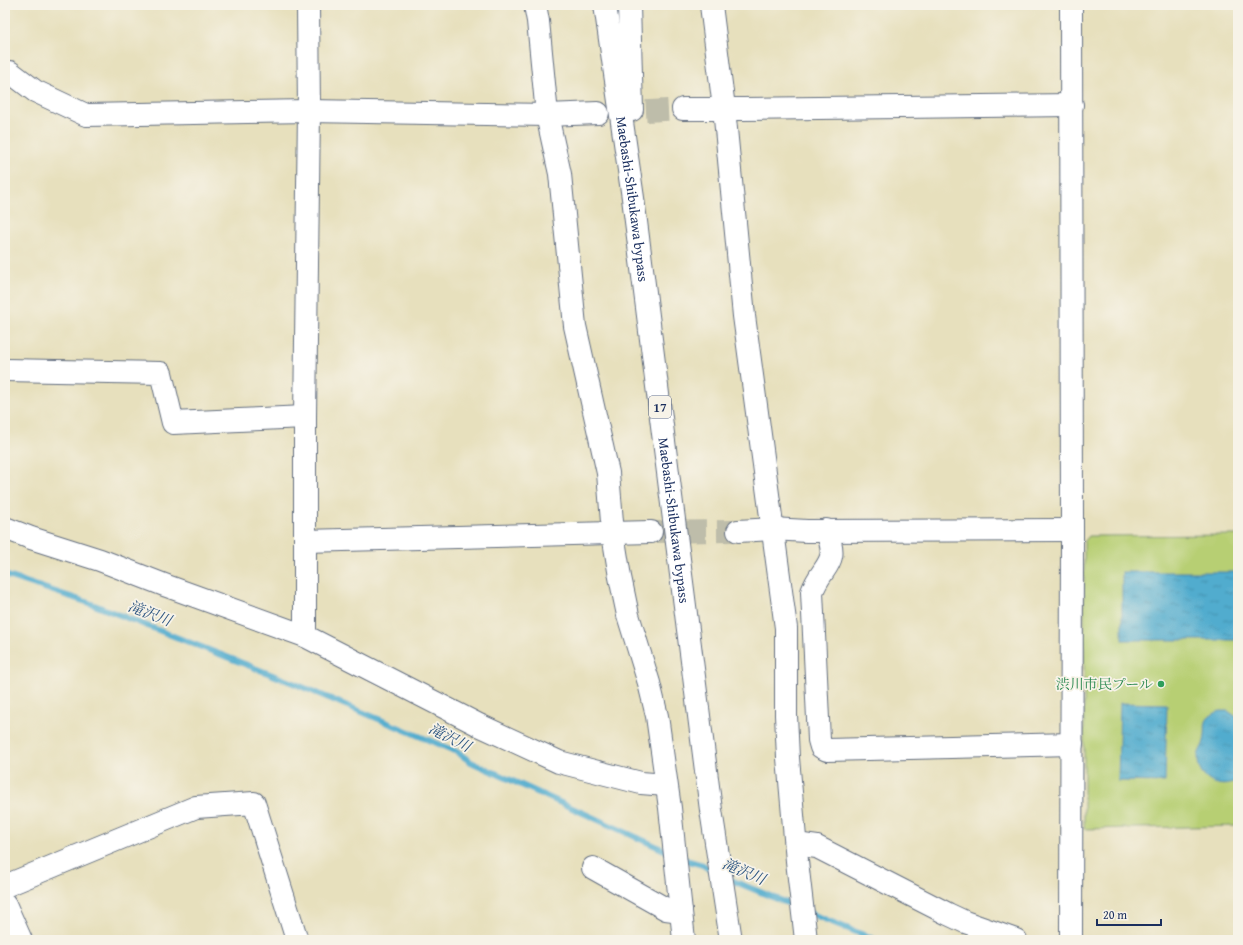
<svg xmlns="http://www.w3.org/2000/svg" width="1243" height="945" font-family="'Gentium Book Plus','Noto Serif JP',serif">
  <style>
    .green { fill: #b7cf73; stroke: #697f68 }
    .water { fill: url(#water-ripples); stroke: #366e96 }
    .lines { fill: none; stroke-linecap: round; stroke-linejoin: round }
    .stream { stroke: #51acce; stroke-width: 6 }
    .minor-tunnel { stroke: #bebdaa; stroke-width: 22; stroke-dasharray: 22 11; stroke-linecap: butt }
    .minor-casing { stroke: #626d7f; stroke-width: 24 }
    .highway-casing { stroke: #626d7f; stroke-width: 24 }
    .minor { stroke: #fff; stroke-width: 22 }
    .highway { stroke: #fff; stroke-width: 22 }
    .leisure-dot { fill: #2e9e5b; stroke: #f7f3e8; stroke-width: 1.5 }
    .labels { text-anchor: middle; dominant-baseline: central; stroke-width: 3.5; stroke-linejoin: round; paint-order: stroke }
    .shield { fill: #f7f3e8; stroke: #5d6a87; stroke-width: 1 }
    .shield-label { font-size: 13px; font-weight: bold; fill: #1b2f5e }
    .street-label { font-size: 14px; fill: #1b2f5e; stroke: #f7f3e8 }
    .leisure-label { font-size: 14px; fill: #27864d; stroke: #f7f3e8; text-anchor: end }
    .water-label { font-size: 15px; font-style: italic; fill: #2b5480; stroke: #f7f3e8 }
  </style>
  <defs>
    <pattern id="water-ripples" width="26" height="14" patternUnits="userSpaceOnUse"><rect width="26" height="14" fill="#51acce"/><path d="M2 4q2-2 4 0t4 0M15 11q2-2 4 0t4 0" fill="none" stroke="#428caa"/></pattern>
  </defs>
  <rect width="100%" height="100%" fill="#f7f3e8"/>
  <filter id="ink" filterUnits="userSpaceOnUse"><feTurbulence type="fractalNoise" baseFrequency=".025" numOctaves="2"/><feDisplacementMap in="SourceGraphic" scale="8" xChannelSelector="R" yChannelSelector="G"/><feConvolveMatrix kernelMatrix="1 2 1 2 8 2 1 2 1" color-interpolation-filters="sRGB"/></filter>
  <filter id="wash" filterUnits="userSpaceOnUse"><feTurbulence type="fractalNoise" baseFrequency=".012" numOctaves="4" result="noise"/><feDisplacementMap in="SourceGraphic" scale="16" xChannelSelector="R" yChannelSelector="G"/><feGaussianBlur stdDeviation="0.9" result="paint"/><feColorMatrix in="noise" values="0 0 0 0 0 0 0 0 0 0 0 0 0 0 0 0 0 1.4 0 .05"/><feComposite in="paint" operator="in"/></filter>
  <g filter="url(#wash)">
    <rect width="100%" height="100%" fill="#e7e0bd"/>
    <polygon class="green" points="1238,535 1238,826 1084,829 1084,542 1089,536"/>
    <g class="water">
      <rect x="1122" y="572" width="116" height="68"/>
      <polygon points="1120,703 1167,704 1165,782 1118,781"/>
      <path d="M1220,711H1228L1238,718V781C1220,791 1197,780 1198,758C1198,751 1203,747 1204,741C1208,726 1199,719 1220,711Z"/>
    </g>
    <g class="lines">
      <g class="stream">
        <polyline points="5,575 89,603 293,683 457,752 471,762 671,853"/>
        <polyline points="679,857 689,861 703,865 716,874"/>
        <polyline points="726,878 797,907"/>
        <polyline points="807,912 876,940"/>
      </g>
    </g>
  </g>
  <g filter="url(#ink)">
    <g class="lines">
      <g class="minor-tunnel">
        <polyline points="613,113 683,109"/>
        <polyline points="651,532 738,531"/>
      </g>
      <defs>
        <g id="minor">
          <polyline points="535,5 538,21 547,115 560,174 575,326 608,473 613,534 620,577 628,615 649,683 657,716 670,808 684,940"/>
          <polyline points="711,5 724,108 744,316 786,628 786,715 788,758 797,861 806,940"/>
          <polyline points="1071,5 1072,530 1071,940"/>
          <polyline points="5,72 10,72 35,91 86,115 309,111 547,115 598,113"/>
          <polyline points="683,109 742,109 1072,105"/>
          <polyline points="5,370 161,373 173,423 305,417"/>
          <polyline points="5,528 31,538 100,560 167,586 305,636 479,725 559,762 641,783 666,785"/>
          <path d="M826,530C841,565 822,564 812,592L819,740L821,747L827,750L1072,744"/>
          <polyline points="738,531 772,529 807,531 1072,530"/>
          <polyline points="305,541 651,532"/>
          <polyline points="305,636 305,417 309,111 308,5"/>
          <polyline points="796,844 817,847 948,914 965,922 1016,940"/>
          <polyline points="593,868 666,909 681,911"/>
          <polyline points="5,886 196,807 254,803 297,940"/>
          <polyline points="5,904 21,940"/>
        </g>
        <g id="highway">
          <path id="s1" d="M605,5L633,198L711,810L731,940"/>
          <polyline points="629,5 632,110"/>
        </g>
      </defs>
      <use href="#minor" class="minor-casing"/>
      <use href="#highway" class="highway-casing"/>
      <use href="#minor" class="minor"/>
      <use href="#highway" class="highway"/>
    </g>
  </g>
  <circle class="leisure-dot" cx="1161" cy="684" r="4"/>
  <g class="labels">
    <rect class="shield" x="649" y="396" width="22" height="22" rx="3"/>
    <g class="shield-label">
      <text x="660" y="407">17</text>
    </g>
    <g class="street-label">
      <text stroke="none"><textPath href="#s1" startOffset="196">Maebashi-Shibukawa bypass</textPath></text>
      <text stroke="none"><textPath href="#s1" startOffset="520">Maebashi-Shibukawa bypass</textPath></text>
    </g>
    <g class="leisure-label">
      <text x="1153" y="684">渋川市民プール</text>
    </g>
    <g class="water-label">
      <text transform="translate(150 613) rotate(21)">滝沢川</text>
      <text transform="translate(450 737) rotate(27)">滝沢川</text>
      <text transform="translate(744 871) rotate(23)">滝沢川</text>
    </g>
  </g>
  <rect width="1243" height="945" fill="none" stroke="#f7f3e8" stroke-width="20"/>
  <path d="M1097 919v6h64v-6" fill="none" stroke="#1b2f5e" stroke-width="2"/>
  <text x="1103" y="919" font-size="12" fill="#1b2f5e" stroke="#f7f3e8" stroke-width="3" paint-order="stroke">20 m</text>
</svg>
